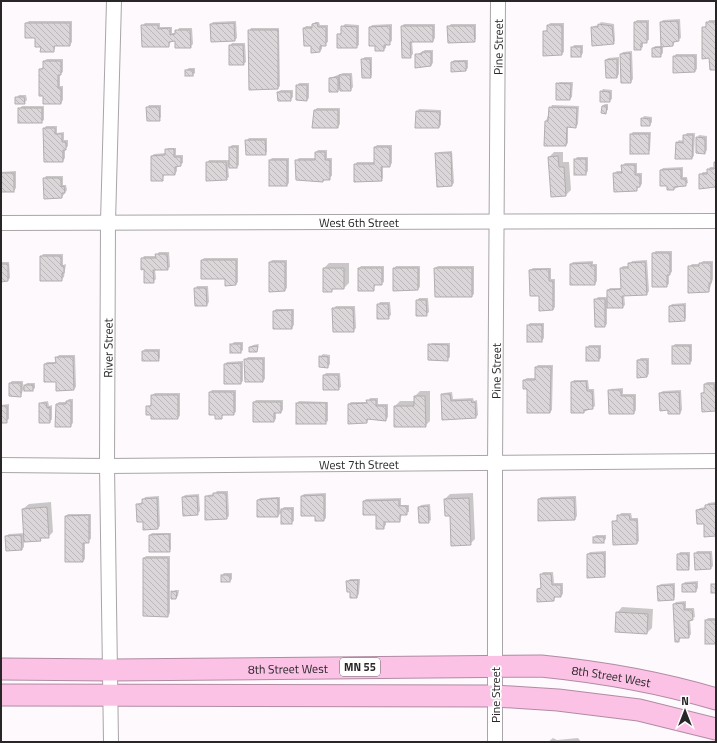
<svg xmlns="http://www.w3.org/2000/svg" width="717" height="743" font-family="'Titillium Web',sans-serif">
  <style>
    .shadow { fill: #0003 }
    .building { fill: url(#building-back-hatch); stroke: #b2adb0 }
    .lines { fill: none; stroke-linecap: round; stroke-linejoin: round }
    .minor-casing { stroke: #a9a5a8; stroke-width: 16 }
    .highway-casing { stroke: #b18ba3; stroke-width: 23 }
    .minor { stroke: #fff; stroke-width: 14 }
    .highway { stroke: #fbc2e6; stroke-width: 21 }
    .labels { text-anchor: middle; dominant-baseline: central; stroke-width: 3.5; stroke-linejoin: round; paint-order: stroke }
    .shield { fill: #fff; stroke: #686768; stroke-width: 1 }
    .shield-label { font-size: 11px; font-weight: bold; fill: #282627 }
    .street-label { font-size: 12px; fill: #282627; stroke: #fff }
  </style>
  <defs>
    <pattern id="building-back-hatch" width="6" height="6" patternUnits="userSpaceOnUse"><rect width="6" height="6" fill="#dbd6d9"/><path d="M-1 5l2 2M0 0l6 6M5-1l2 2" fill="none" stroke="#bcb8ba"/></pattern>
  </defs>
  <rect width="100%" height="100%" fill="#fdf9fc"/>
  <g class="shadow">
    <polygon points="680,19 681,38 675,41 673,46 663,46 663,53 660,56 653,49 655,46 662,46 661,22 663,20"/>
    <polygon points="637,20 649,20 649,40 643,42 643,47 640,49 635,22"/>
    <polygon points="709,20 716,20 716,69 710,57 703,28 707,25"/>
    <polygon points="29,21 72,21 72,42 70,45 55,45 55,49 53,51 42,46 26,23"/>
    <polygon points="236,21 237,38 235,40 211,24 213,22"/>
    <polygon points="315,22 319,22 320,25 328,25 328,42 322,45 322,49 320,51 304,28 306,26 313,26"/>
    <polygon points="601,22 614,24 615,41 613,43 592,28 594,26 599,25"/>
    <polygon points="145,23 160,23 160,27 172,27 172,33 176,33 179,28 192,28 193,44 190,47 176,40 171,41 169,46 142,26"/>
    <polygon points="550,23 564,23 564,52 562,54 544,32 548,29 548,26"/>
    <polygon points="345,24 359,25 359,45 356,47 338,35 342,32 342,27"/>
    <polygon points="392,24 392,41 386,44 386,48 383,50 376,45 370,45 370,27 372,25"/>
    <polygon points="404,24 435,24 435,38 433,41 412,41 413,54 410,57 402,26"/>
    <polygon points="451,24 476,24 476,39 474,41 448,27"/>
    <polygon points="251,28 279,28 280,86 278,88 249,31"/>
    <polygon points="232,43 245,43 246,62 243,64 230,46"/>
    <polygon points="574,45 583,45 583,53 581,56 572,48"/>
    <polygon points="425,50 433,50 433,63 431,65 416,55"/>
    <polygon points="632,51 633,79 631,82 622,82 621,54 623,52"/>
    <polygon points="676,54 697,54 697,69 695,71 674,57"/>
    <polygon points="365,57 372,57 372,75 370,77 362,59"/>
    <polygon points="619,57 619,74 617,77 607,77 606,60 608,58"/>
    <polygon points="47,59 63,59 63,72 60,74 60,86 63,86 63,100 61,103 40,69 44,67 44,61"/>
    <polygon points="454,60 468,60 468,68 466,70 452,62"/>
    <polygon points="189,68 195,68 195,73 193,75 186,70"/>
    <polygon points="343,73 352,73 353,87 351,90 341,88 337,91 330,78"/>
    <polygon points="560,82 573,82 572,97 570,99 557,84"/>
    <polygon points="299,83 309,83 309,98 307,100 297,86"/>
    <polygon points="603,89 612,90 612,99 609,101 601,92"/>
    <polygon points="281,90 293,90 293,97 290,100 278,92"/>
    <polygon points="19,95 26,95 27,100 24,103 16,98"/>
    <polygon points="605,104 608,104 608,110 602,112 602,106"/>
    <polygon points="149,105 161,105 161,117 159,120 147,108"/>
    <polygon points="552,105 579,106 578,124 576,127 568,126 568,143 566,145 546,121"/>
    <polygon points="22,106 44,106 44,120 41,122 19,109"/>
    <polygon points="317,108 340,108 340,124 338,127 315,110"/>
    <polygon points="419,109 441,110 441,125 439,127 417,112"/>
    <polygon points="644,116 652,117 652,122 650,125 642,119"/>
    <polygon points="46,126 57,126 57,133 64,132 64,140 68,140 68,146 65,149 65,158 63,161 44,129"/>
    <polygon points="633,132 651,132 650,150 648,153 631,153 631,134"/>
    <polygon points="687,133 695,133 694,156 692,158 676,158 677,143 679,140 684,141 684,136"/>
    <polygon points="699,135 707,136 707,150 705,153 697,138"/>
    <polygon points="249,138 267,138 267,152 265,154 246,141"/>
    <polygon points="232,145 239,145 239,165 237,167 228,167 229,177 226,179 207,163 209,160 230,160 230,147"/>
    <polygon points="377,145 392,145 392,163 390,166 383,166 383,178 381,180 355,165 357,162 375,162 375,147"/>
    <polygon points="168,148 176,148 176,155 183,155 183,163 177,166 177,171 175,174 165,174 162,180 152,156 154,154 166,153"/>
    <polygon points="318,150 327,150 327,158 332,158 332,176 323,181 296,161 299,158 316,158 316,152"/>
    <polygon points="452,151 454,183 452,185 436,154 439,152"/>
    <polygon points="554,152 563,152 563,162 569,162 571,190 566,195 549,157"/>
    <polygon points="577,157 588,157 588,171 586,174 575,160"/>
    <polygon points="272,158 289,158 289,183 287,185 270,160"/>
    <polygon points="716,161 716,186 700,188 700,175 703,172 708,172 710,167 715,167"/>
    <polygon points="625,163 637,163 637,173 642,173 642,184 636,190 614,173 617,171 623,171 622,166"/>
    <polygon points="683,167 683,177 687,177 688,183 674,189 668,185 661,170 663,168"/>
    <polygon points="16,171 16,188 14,191 1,191 1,172"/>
    <polygon points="46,176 63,176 63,185 66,185 67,190 62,197 44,179"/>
    <polygon points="656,251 672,251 672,272 669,274 669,284 666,286 653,253"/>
    <polygon points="159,252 169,252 170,267 167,269 155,269 156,279 153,282 142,259 144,256 156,256"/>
    <polygon points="43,254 63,254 63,265 66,264 64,277 61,280 41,257"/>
    <polygon points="204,258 238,258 238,282 236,284 226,278 202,260"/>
    <polygon points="272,260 287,260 287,288 285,290 270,262"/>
    <polygon points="647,260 649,291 647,294 624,294 625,305 623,307 607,307 607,324 605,326 595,300 598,297 608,297 608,290 610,288 622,288 621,268 623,266 629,266 632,261"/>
    <polygon points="593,261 593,264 597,264 597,281 595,284 571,284 571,264 573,262"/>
    <polygon points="703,261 713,261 713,279 709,291 689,267 692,264 700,264"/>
    <polygon points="1,262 9,262 10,278 8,280 1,281"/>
    <polygon points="329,263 349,263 349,283 344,288 334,288 331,291 324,268"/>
    <polygon points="361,266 384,266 384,282 381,284 376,284 373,290 359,268"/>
    <polygon points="396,266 420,266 420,287 418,289 394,269"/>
    <polygon points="438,266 474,266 474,294 472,296 435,268"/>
    <polygon points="533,268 551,268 551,279 555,279 555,307 553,310 540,310 540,295 530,270"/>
    <polygon points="197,286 208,286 209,302 207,305 195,289"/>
    <polygon points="419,298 428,298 429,312 426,315 417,301"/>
    <polygon points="380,302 390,302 391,315 388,318 378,305"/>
    <polygon points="686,303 686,318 684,320 670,306 672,304"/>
    <polygon points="336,306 355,306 356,328 353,331 333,309"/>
    <polygon points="276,309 294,309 294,325 292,328 274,311"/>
    <polygon points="530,323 544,323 544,338 542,341 528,325"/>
    <polygon points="234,342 243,342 243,350 241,352 231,345"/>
    <polygon points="432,343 450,343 450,357 447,360 429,345"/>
    <polygon points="259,344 256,351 250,347 253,345"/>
    <polygon points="675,344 692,344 692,361 690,363 673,346"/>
    <polygon points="589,345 601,345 601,358 599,360 587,360 587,348"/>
    <polygon points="145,349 160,349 160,358 158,360 143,351"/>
    <polygon points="323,354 330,355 330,364 328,367 320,357"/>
    <polygon points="59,355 75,355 76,387 74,389 57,381 45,364 47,362 57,362 56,358"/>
    <polygon points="248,357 265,357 265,379 263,381 245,360"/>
    <polygon points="641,358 649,358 649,374 647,376 638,360"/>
    <polygon points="243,361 243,381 241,383 225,364 227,362"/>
    <polygon points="538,365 553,365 552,410 550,412 528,412 528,388 524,380 527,378 536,378 536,367"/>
    <polygon points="326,373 340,373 341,387 338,389 324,375"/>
    <polygon points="574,380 588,380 589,389 594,389 595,406 592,408 584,412 572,412 572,382"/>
    <polygon points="12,381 23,381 23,387 27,383 35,383 35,388 33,390 23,390 21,396 10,383"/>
    <polygon points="707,382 716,382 716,410 702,393 705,391 705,384"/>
    <polygon points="623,388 623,394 636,394 636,410 634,413 609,391 611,389"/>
    <polygon points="212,390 236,390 236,412 233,414 224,414 221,418 210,392"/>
    <polygon points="681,390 682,410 680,413 660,393 663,391"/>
    <polygon points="420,391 430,391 430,421 425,426 395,406 400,401 415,401 415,396"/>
    <polygon points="452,392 453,399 473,398 474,401 477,400 478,415 476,417 442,395 444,393"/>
    <polygon points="155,393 180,393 180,416 177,418 152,414 147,407 152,404 152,395"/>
    <polygon points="370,398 378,398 378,404 388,404 388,417 386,420 369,418 367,422 349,404 351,402 368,402"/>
    <polygon points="69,399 73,399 73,423 70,426 57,404 59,402 66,402"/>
    <polygon points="256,400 283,400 283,410 281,412 276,412 276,419 274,421 254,402"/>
    <polygon points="48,401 49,406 52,405 52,419 50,422 40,404 42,402"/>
    <polygon points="299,401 328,402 328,421 325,423 297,403"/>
    <polygon points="9,404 9,419 1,423 1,405"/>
    <polygon points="217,491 228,491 229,516 227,518 206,497 208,495 214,494"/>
    <polygon points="326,493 326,518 324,520 316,515 302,496 304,494"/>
    <polygon points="473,493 475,539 470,544 450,515 445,499 450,494"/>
    <polygon points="199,494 200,511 197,514 183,497 185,495"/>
    <polygon points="159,496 160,526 158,528 144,521 137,504 143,502 145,497"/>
    <polygon points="576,496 577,516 575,519 539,499 541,497"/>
    <polygon points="280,497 280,511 284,507 294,507 294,521 291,523 282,512 278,516 258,501 260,498"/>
    <polygon points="401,498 401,505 409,505 409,512 402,514 400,521 386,521 386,525 383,528 377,514 364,514 364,501 366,499"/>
    <polygon points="51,502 53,532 48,537 43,537 40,540 24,541 24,547 22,549 6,536 9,534 25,533 23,509 29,504"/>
    <polygon points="716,502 716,535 705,523 697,510 700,508 706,507 708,503"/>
    <polygon points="430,504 431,520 428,522 419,507 421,505"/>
    <polygon points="621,513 631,513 632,518 638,518 639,541 637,543 613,522 618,519"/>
    <polygon points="68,514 91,514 91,539 85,542 85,559 83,561 66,516"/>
    <polygon points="152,533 171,533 171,549 169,551 150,535"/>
    <polygon points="596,535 606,535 606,539 603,542 594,537"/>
    <polygon points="606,551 606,574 604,576 588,554 590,552"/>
    <polygon points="697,551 712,551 713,566 711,568 695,554"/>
    <polygon points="680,552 690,552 690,566 688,569 678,555"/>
    <polygon points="146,556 170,556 170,613 168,616 144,558"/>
    <polygon points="543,572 553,572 554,583 563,583 563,594 561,596 556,596 554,600 538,589 542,587 541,575"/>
    <polygon points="224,573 232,573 232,579 230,581 222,581 222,575"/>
    <polygon points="350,579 360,579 359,594 357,597 347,582"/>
    <polygon points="698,581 698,588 696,591 683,584 685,582"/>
    <polygon points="675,583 675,597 673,599 658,586 661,584"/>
    <polygon points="175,590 179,590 178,596 176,598 172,592"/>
    <polygon points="686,601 686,608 694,608 695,617 690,619 691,634 689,637 681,637 679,641 674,604 676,602"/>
    <polygon points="622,607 653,609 652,628 647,633 617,613"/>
    <polygon points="708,618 716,618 716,643 706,620"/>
    <polygon points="553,738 557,740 578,738 581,742 548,742"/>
  </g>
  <g class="building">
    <polygon points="678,21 679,41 673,42 673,46 661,47 660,22"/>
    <polygon points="634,22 647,22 647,43 641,43 641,50 634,50"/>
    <polygon points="706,22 716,22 716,70 710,70 709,58 702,59 702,27 706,27"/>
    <polygon points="25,23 70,23 70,46 54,46 54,52 40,52 41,47 35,47 35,38 25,38"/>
    <polygon points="234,23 235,41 211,42 210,24"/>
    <polygon points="317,23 318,27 326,27 326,46 320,46 320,52 311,53 311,46 304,46 303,28 312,28 312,24"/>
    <polygon points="598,24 612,26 614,44 592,46 591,27 598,27"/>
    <polygon points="141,25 158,25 158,29 170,28 170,35 175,34 175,30 190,30 191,48 175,48 175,41 169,42 169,47 142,47"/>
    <polygon points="547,25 562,25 562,55 543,56 543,31 547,31"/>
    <polygon points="341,26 357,27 357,48 337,48 337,34 341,34"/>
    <polygon points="390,26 390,45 384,45 384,51 375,51 375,46 369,46 369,27"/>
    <polygon points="401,26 433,26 433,42 410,42 411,58 402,58"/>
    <polygon points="447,26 474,26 475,42 448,43"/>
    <polygon points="248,30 278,30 278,89 249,90"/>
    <polygon points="229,45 243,45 244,65 229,65"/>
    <rect x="571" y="47" width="10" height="10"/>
    <polygon points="661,47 661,57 652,57 652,48"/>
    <polygon points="422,52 431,52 431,66 415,68 415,54 422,54"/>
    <polygon points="630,53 631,83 621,83 620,54"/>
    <polygon points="673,56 695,56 695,72 673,73"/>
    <polygon points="361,59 370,59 371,78 362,78"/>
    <polygon points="617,59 617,78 606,78 605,60"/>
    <polygon points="43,61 61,61 61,75 58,75 58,88 61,88 61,104 43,104 43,96 39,96 39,69 43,69"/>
    <polygon points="466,61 466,71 451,72 451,62"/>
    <rect x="185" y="70" width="8" height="6"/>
    <polygon points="339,75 350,75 351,91 340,91"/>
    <polygon points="338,77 338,92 329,92 329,78"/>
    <polygon points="556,83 571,84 570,100 556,100"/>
    <polygon points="296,85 307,85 307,101 296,100"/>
    <polygon points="600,91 610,92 610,102 600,102"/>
    <polygon points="277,92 291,92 291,101 278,101"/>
    <polygon points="15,97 24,97 25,104 15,104"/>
    <polygon points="602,106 607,106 606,114 601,113"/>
    <polygon points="146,107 159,107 160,121 147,121"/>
    <polygon points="549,107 577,108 576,128 567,127 566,146 544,146 545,121 548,121"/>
    <rect x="18" y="108" width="24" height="15"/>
    <polygon points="314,110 338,110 338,128 312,128"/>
    <polygon points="416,111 440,112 439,128 415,128"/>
    <polygon points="641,118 650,119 650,126 641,126"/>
    <polygon points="43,128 55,128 55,134 62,134 62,142 66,142 66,150 63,150 63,162 44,162"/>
    <rect x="630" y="134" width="19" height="20"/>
    <polygon points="683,135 693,135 692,159 675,159 676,142 683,143"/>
    <polygon points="696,137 705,138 705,154 696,153"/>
    <polygon points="245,140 265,140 266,155 246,155"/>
    <rect x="229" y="147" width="8" height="21"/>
    <polygon points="374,147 390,147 390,167 381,167 382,181 354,182 354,164 374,164"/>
    <polygon points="165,149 174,149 174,157 181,157 181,166 175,167 175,175 163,175 163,181 151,181 151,156 165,155"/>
    <polygon points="315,152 325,152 325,160 330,160 330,180 323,180 323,182 296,180 295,160 315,160"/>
    <polygon points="435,153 451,153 452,186 437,187"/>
    <polygon points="558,156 559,167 564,167 566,196 551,197 548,157"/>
    <rect x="574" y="159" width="12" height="16"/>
    <rect x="269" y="160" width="18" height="26"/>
    <polygon points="206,162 226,162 227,180 206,181"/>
    <polygon points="714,162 716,162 716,187 699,189 699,174 707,174 707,169 714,169"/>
    <polygon points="621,165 635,165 635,175 640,175 640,187 637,187 637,191 614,192 613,173 622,173"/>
    <polygon points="681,169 681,179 686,179 686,186 674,187 674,190 667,190 667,186 660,186 660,170"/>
    <rect x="1" y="173" width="13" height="19"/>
    <polygon points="43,178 61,178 61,187 64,186 65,193 62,193 62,198 44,199"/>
    <polygon points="652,253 670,253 670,275 667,275 667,287 652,287"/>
    <polygon points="155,254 167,254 168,270 153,270 154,283 144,283 144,269 141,270 141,258 156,258"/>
    <polygon points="40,256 61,256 61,266 64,266 64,273 62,273 62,281 40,281"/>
    <polygon points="201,260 236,260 236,285 225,286 225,279 201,279"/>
    <polygon points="269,262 285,262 285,291 269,292"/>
    <polygon points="645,262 647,295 622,296 623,308 607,308 607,290 621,289 620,268 628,268 628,263"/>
    <polygon points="591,263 591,266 595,266 595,285 570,285 570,264"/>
    <polygon points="699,263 711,263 711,283 709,283 709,292 688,293 688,266 699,266"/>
    <polygon points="1,264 8,264 8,281 1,282"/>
    <polygon points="323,268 344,268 344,289 332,289 332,292 323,292"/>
    <polygon points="358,268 382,268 382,285 374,285 374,291 358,291"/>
    <polygon points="393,268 418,268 418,290 393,291"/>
    <polygon points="434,268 472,268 472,297 435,297"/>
    <polygon points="549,269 549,281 553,281 553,310 539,311 539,296 530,296 529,270"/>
    <polygon points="194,288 206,288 207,306 195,306"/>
    <polygon points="594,299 605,299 605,327 595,327"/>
    <polygon points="416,300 426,300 427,316 416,316"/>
    <polygon points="377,304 388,304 389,319 377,319"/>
    <polygon points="684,305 685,321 669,322 669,306"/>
    <polygon points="332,308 353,308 354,332 333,332"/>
    <polygon points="292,310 292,329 273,329 273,311"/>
    <rect x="527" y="325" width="15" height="17"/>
    <rect x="230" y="344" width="11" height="9"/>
    <polygon points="428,344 448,345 448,361 428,360"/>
    <polygon points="258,346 257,352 249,352 249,347"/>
    <rect x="672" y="346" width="18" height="18"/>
    <rect x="586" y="347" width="13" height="14"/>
    <polygon points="142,351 158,351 159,361 142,361"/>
    <polygon points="319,356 328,357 328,368 319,367"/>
    <polygon points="55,357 73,357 74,390 56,391 56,382 44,382 44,364 56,363"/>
    <polygon points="244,359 263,359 263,382 245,382"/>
    <polygon points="637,360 647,360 647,377 637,378"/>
    <polygon points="241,363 241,384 224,384 224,364"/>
    <polygon points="535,367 551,367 550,413 527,413 527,389 523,389 523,380 535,380"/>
    <polygon points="323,375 338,375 339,390 323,390"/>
    <polygon points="586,381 587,391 592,391 593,409 584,410 584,413 571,413 571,382"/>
    <polygon points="9,383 21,383 21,397 9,396"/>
    <polygon points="704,384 714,384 714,391 716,391 716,411 702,412 701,393 704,393"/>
    <rect x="24" y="385" width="9" height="6"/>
    <polygon points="608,390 621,390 621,396 634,396 634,414 609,414"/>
    <polygon points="209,392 234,392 234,415 222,415 222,419 215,419 215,415 209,415"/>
    <polygon points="679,392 680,414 668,414 668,410 660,411 659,393"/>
    <polygon points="441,394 450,394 451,401 471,400 472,403 475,402 476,418 442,420"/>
    <polygon points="151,395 178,395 178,419 151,419 151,415 146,415 146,406 151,406"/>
    <polygon points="414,396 425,396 426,427 394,427 394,406 414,406"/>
    <polygon points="366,400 376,400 376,406 386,406 386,421 367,419 367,423 348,424 348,404 367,403"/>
    <polygon points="66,401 71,401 71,427 55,427 56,404 66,404"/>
    <polygon points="253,402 281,402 281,413 274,413 274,422 253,422"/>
    <polygon points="39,403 46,403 47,408 50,407 50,423 39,423"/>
    <rect x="296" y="403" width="30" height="21"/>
    <polygon points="1,406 7,406 7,423 1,423 1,425"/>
    <polygon points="213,493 226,493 227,519 205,520 205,496 213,496"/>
    <polygon points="324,495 324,521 315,521 315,516 301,516 301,496"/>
    <polygon points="197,496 198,515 183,516 182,497"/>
    <polygon points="157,498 158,529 143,530 143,522 137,522 136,504 142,504 142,499"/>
    <polygon points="278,498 278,517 257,517 257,500"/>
    <polygon points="469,498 471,545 451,546 450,516 445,516 444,499"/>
    <polygon points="574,498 575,520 538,521 538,499"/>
    <polygon points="399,500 399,506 407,506 407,515 400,515 400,522 384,522 384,529 376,529 376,515 363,515 363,501"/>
    <polygon points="716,504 716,536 704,537 704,524 697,524 696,510 705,509 705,505"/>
    <polygon points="428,506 429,523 419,523 418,507"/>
    <polygon points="47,507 49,538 40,538 41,541 24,542 22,509"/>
    <rect x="281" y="509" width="11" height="15"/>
    <polygon points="89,515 89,543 83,543 83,562 65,562 65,516"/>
    <polygon points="617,515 629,515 630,520 637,520 637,544 613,545 612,521 617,521"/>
    <polygon points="169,534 170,552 149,552 149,535"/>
    <polygon points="21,535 22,550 6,551 5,536"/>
    <rect x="593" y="537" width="11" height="6"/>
    <polygon points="604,553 605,577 587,578 587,554"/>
    <polygon points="694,553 710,553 711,569 695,570"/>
    <polygon points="677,554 688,554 689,570 677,570"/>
    <polygon points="143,558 168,558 168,617 143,616"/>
    <polygon points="540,574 551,574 552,585 561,585 561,597 554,597 554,601 537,602 537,589 541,588"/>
    <rect x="221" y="575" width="9" height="7"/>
    <polygon points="358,580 357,598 350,598 350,592 347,592 346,581"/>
    <polygon points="696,583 696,592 682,592 682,584"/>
    <rect x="711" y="584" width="5" height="9"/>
    <polygon points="673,585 674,600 658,601 657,586"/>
    <polygon points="171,591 177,592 176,599 171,599"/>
    <polygon points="684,603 684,610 692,610 693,620 688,621 689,638 679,638 679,642 675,642 673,604"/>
    <polygon points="616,612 648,614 647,634 615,632"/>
    <rect x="705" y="620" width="11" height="24"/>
  </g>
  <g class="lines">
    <defs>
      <g id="minor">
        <path id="s1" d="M1,223L716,221"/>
        <path id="s2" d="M1,465L107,466L716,461"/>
        <path id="s3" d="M111,742L107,466L108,222L114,1"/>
        <path id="s4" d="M495,742V464L498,1"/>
      </g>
      <g id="highway">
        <path id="s5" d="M1,669L111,670L541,666C601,672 659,682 716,699"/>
        <polyline points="1,695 496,696 558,700 639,710 716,729"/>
      </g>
    </defs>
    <use href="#minor" class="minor-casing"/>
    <use href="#highway" class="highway-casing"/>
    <use href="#minor" class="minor"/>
    <use href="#highway" class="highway"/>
  </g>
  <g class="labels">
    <rect class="shield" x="340" y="658" width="40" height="18" rx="3"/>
    <g class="shield-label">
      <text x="360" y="667">MN 55</text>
    </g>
    <g class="street-label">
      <text stroke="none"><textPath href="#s4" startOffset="695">Pine Street</textPath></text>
      <text stroke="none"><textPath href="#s1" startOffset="358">West 6th Street</textPath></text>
      <text stroke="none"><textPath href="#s3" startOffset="394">River Street</textPath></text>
      <text stroke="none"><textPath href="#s4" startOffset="371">Pine Street</textPath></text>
      <text stroke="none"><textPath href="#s2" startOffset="358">West 7th Street</textPath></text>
      <text stroke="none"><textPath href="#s5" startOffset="287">8th Street West</textPath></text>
      <text stroke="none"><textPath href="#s5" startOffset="611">8th Street West</textPath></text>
      <text transform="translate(495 695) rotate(-90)">Pine Street</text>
    </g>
  </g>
  <rect width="717" height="743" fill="none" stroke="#282627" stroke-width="4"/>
  <g transform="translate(685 711)" stroke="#ffffff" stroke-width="3" paint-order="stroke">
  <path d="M0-3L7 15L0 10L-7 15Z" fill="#282627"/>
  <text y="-6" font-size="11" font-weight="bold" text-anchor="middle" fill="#282627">N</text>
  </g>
</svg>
